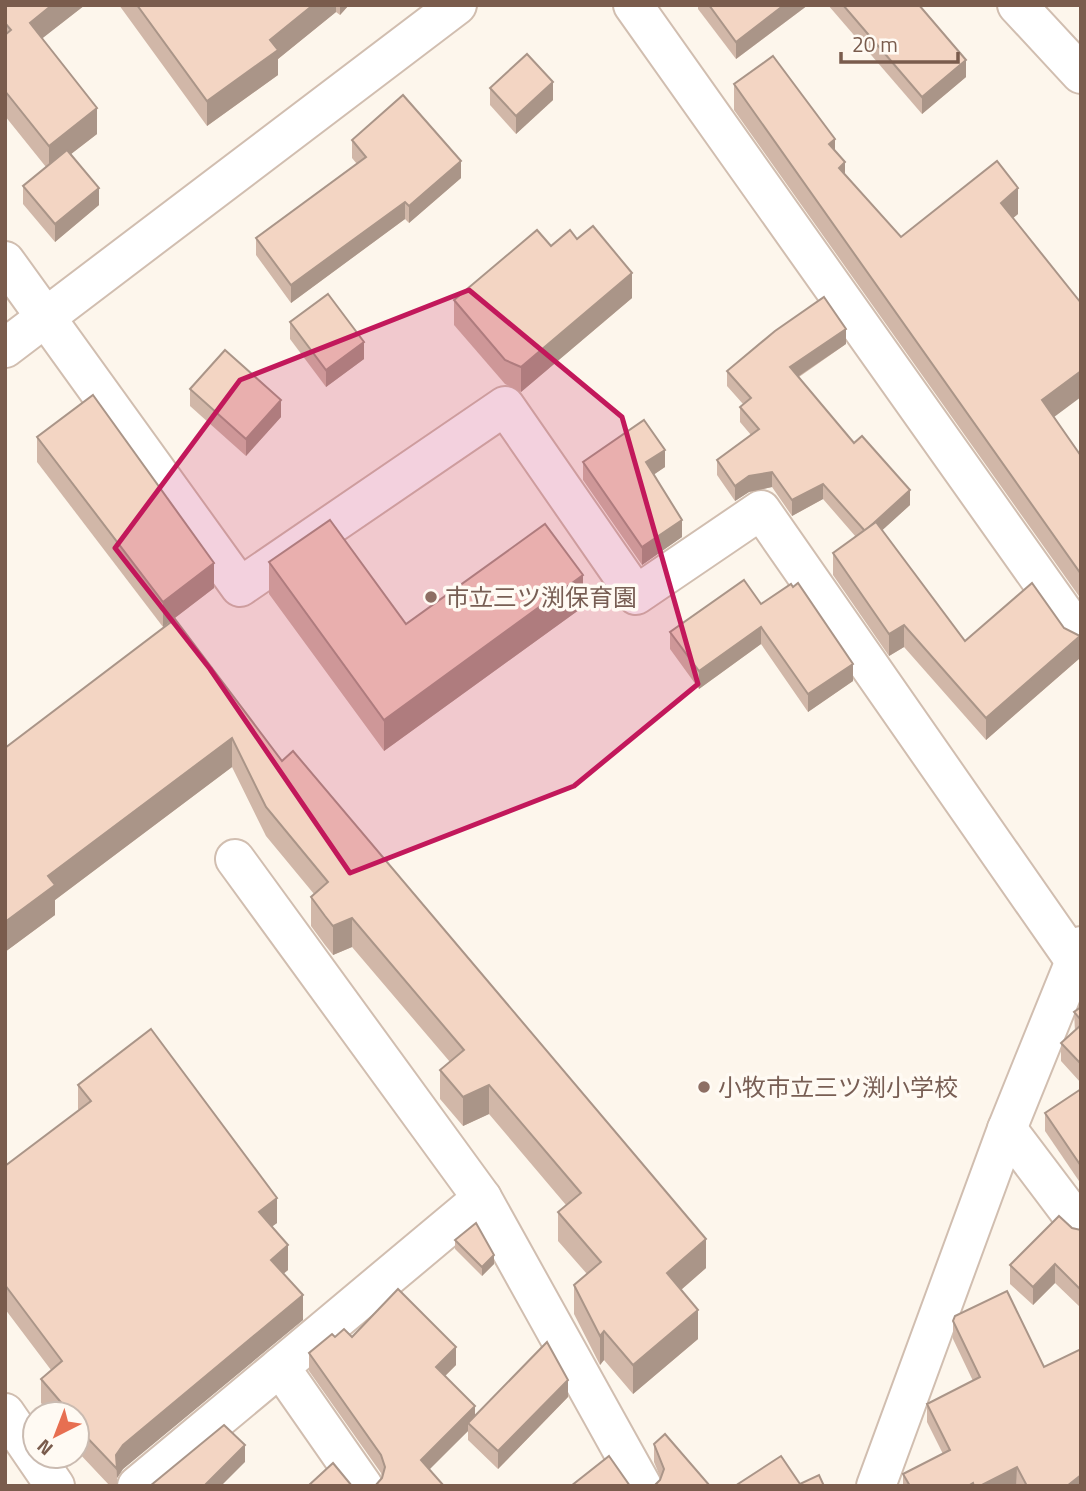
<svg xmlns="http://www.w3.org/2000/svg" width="1086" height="1491" font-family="'Titillium Web','Noto Sans JP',sans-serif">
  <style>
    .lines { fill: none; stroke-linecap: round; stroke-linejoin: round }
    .minor-casing { stroke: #d1beb0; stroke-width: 42 }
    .minor { stroke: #fff; stroke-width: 38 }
    .wall { fill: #d1b7a8 }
    .shaded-wall { fill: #aa9588 }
    .building { fill: #f3d5c3; stroke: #aa9588; stroke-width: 2 }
    .marked { fill: #c2185b; fill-opacity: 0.2; stroke: #c2185b; stroke-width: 5; stroke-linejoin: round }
    .education-dot { fill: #8d6e63; stroke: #fffaf3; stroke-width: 2.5 }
    .labels { text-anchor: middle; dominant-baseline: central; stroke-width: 7; stroke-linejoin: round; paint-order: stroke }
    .education-label { font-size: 24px; fill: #785e54; stroke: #fffaf3; text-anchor: start }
  </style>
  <rect width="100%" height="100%" fill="#fdf6ec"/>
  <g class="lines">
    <defs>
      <g id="minor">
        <polyline points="633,5 1081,637"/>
        <polyline points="1017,5 1081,74"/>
        <polyline points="5,261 240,587 505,406 636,595 761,510 1075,961"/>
        <polyline points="5,348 457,5"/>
        <polyline points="235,859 482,1198"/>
        <polyline points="1007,1129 1081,1227"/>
        <polyline points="280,1367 482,1198 642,1486"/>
        <polyline points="5,1413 55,1486"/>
        <polyline points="137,1486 280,1367 363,1486"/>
        <polyline points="876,1486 1007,1129 1081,946"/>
      </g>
    </defs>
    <use href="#minor" class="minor-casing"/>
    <use href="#minor" class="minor"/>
  </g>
  <g class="wall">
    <polygon points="5,5 85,5 42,38 97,134 71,154 99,205 55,242 23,204 23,186 46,167 5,116"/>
    <polygon points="119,5 349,5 340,15 336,12 278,59 278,75 207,126"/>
    <polygon points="698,5 808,5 736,59 698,9"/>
    <polygon points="828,5 919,5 966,77 922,114"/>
    <polygon points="734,84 835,151 845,176 901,237 1018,214 1013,218 1054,417 1081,456 1081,599 734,110"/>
    <polygon points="490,88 553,100 516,134 490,105"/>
    <polygon points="352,140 461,178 409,223 405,219 291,303 256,255 256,238 357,164 352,158"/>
    <polygon points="632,298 521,392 505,384 454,325 454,300"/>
    <polygon points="290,322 364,359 326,387 290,339"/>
    <polygon points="846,344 799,377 854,443 910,505 882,530 965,641 1080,658 986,740 904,647 889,656 833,575 833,553 856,537 823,499 792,516 772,487 749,492 735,501 717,475 717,460 751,435 740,422 740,407 743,404 727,386 727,371"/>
    <polygon points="190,389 281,417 246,456 190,406"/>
    <polygon points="37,437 214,588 163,627 37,462"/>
    <polygon points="583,462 665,467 654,474 682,537 642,565 583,480"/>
    <polygon points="269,562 406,624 583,607 384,751 269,594"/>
    <polygon points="761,604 853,681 808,712 761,644 699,689 670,649 670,632"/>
    <polygon points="175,619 282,761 706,1268 681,1290 698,1339 633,1394 604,1360 600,1365 574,1314 574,1285 587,1274 558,1241 558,1212 566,1205 489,1114 463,1126 440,1099 440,1070 450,1062 352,947 333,955 325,945 311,926 311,897 314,894 266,836 232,767 55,900 55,915 5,952"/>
    <polygon points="1081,1007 1081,1083 1061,1061 1061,1043 1075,1031 1074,1012"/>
    <polygon points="78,1085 277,1223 271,1227 288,1270 283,1274 303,1320 123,1469 117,1478 117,1486 110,1486 77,1451 77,1414 50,1414 41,1403 41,1379 51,1370 5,1309 5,1166 79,1110 78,1109"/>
    <polygon points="1081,1089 1081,1184 1045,1131 1045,1113"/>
    <polygon points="1072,1228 1081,1230 1081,1308 1055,1283 1033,1305 1010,1284 1010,1265"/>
    <polygon points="455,1240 494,1264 482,1276 455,1249"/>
    <polygon points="953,1321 1081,1486 903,1486 903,1474 943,1454 927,1422 927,1404 973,1381 953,1339"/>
    <polygon points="335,1337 352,1337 456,1365 445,1376 475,1416 568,1397 498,1469 468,1440 468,1431 429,1469 382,1478 381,1473 309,1371 309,1353"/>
    <polygon points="654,1444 710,1486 661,1479 654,1462"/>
  </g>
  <g class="shaded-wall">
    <polygon points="52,5 85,5 30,48 30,23"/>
    <polygon points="313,5 336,5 336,12 278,59 278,75 207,126 207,101 270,40"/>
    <polygon points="340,5 349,5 340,15"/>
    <polygon points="784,5 808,5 736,59 736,42"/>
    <polygon points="966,60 966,77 922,114 922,97"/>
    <polygon points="553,82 553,100 516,134 516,116"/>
    <polygon points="97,108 97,134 49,171 49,146"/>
    <polygon points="835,139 835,165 829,144"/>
    <polygon points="461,161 461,178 409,223 409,206"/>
    <polygon points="845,162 845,188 839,168"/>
    <polygon points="99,188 99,205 55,242 55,224"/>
    <polygon points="1018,188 1018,214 1001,228 1001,203"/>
    <polygon points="405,202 405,219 291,303 291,285"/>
    <polygon points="632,273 632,298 521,392 521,367"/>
    <polygon points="846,329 846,344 790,382 790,367"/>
    <polygon points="364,342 364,359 326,387 326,370"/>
    <polygon points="1081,371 1081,397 1042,426 1042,400"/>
    <polygon points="281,400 281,417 246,456 246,439"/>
    <polygon points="665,450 665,467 646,480 646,462"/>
    <polygon points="772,472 772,487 749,492 735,501 735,486 749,476"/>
    <polygon points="823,484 823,499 792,516 792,500"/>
    <polygon points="910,490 910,505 865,546 865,531"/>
    <polygon points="682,520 682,537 642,565 642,547"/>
    <polygon points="214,563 214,588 163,627 163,602"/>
    <polygon points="583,575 583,607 384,751 384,720"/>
    <polygon points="904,625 904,647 889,656 889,634"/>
    <polygon points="761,627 761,644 699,689 699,671"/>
    <polygon points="1080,636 1080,658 986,740 986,718"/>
    <polygon points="853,664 853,681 808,712 808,694"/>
    <polygon points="232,738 232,767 55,900 55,915 5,952 5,922 48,876"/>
    <polygon points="352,918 352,947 333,955 333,926"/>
    <polygon points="489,1085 489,1114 463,1126 463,1097"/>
    <polygon points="277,1198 277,1223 259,1236 259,1212"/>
    <polygon points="706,1239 706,1268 667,1302 667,1273"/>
    <polygon points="288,1245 288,1270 271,1284 271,1260"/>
    <polygon points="494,1255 494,1264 482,1276 482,1267"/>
    <polygon points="1055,1264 1055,1283 1033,1305 1033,1287"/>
    <polygon points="303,1295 303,1320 123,1469 117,1478 116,1455 123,1445"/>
    <polygon points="698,1310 698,1339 633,1394 633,1365"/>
    <polygon points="604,1331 604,1360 600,1365 600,1336"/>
    <polygon points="456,1347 456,1365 436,1385 436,1367"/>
    <polygon points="568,1380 568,1397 498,1469 498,1451"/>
    <polygon points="475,1406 475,1424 468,1423 468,1431 421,1478 421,1460"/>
    <polygon points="245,1445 245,1462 221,1486 204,1486"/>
    <polygon points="1017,1467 1016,1486 980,1486"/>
    <polygon points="1081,1475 1081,1486 1067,1486"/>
  </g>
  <g class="building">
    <polygon points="5,5 52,5 30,23 97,108 49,146 5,91 5,35 11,30 5,23"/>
    <polygon points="137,5 313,5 270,40 278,50 207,101"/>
    <polygon points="709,5 784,5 736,42"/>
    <polygon points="843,5 919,5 966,60 922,97"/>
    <polygon points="527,54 553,82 516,116 490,88"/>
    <polygon points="773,56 835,139 829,144 845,162 839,168 901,237 997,161 1018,188 1001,203 1081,303 1081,371 1042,400 1081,456 1081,574 734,84"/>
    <polygon points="403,95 461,161 409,206 405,202 291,285 256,238 366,157 352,140"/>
    <polygon points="67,150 99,188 55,224 23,186"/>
    <polygon points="593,226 632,273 521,367 505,360 454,300 537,230 551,246 570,230 577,239"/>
    <polygon points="328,294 364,342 326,370 290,322"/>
    <polygon points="824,297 846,329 790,367 854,443 862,436 910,490 865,531 823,484 792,500 772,472 749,476 735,486 717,460 759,429 740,407 751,398 727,371 775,331"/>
    <polygon points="225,350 281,400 246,439 190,389"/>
    <polygon points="93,395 214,563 163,602 37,437"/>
    <polygon points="644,420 665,450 646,462 682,520 642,547 583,462"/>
    <polygon points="330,520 406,624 545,524 583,575 384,720 269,562"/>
    <polygon points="876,522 965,641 1032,583 1064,628 1080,636 986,718 904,625 889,634 833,553"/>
    <polygon points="744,580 761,604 791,584 793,587 798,583 853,664 808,694 761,627 699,671 670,632"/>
    <polygon points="175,619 282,761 293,751 706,1239 667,1273 698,1310 633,1365 604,1331 600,1336 574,1285 601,1262 558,1212 581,1193 489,1085 463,1097 440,1070 464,1050 352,918 333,926 325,916 311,897 328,882 266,807 232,738 48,876 55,885 5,922 5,748"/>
    <polygon points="1081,1007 1081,1020 1074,1012"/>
    <polygon points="1081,1025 1081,1064 1061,1043"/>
    <polygon points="151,1029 277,1198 259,1212 288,1245 271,1260 303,1295 123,1445 116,1455 117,1469 77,1427 78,1423 77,1421 77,1414 71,1414 41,1379 62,1361 5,1285 5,1166 91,1101 78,1085"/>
    <polygon points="1081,1089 1081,1166 1045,1113"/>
    <polygon points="1059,1216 1072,1228 1081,1230 1081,1290 1055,1264 1033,1287 1010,1265"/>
    <polygon points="476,1223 494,1255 482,1267 455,1240"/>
    <polygon points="398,1289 456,1347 436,1367 475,1406 421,1460 444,1486 375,1486 382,1478 385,1467 381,1455 309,1353 332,1334 335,1337 344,1329 352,1337"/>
    <polygon points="1007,1291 1044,1367 1081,1349 1081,1475 1067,1486 1027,1486 1017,1467 980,1486 974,1486 973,1483 968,1486 910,1486 903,1474 950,1450 927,1404 980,1377 953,1321 955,1316"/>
    <polygon points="547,1342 568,1380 498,1451 468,1423"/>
    <polygon points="224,1425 245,1445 204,1486 150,1486"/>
    <polygon points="665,1434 710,1486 654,1486 660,1480 664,1469 654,1444"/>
    <polygon points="609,1456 630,1486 571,1486"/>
    <polygon points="781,1456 800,1484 819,1475 824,1486 735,1486"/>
    <polygon points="333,1463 352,1486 308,1486"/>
  </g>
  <path class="marked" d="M469,290L622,417L698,684L574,786L350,873L210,669L115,548L240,380Z"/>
  <g class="education-dot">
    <circle cx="431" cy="597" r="7"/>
    <circle cx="704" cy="1087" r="7"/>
  </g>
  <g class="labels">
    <g class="education-label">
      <text x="445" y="597">市立三ツ渕保育園</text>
      <text x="718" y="1087">小牧市立三ツ渕小学校</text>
    </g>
  </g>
  <rect width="1086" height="1491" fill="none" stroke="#7a5c4d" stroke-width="14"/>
  <g transform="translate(56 1435) rotate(222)"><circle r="33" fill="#fffaf3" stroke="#cabbb1" stroke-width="2"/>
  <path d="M0-5L12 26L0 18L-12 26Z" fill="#e76f51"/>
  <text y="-10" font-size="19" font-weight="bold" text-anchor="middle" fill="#7a5c4d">N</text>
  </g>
  <path d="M841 52v10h117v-10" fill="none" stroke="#7a5c4d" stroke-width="3.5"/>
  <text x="852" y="52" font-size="21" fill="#7a5c4d" stroke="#fffaf3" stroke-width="5" paint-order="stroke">20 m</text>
</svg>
